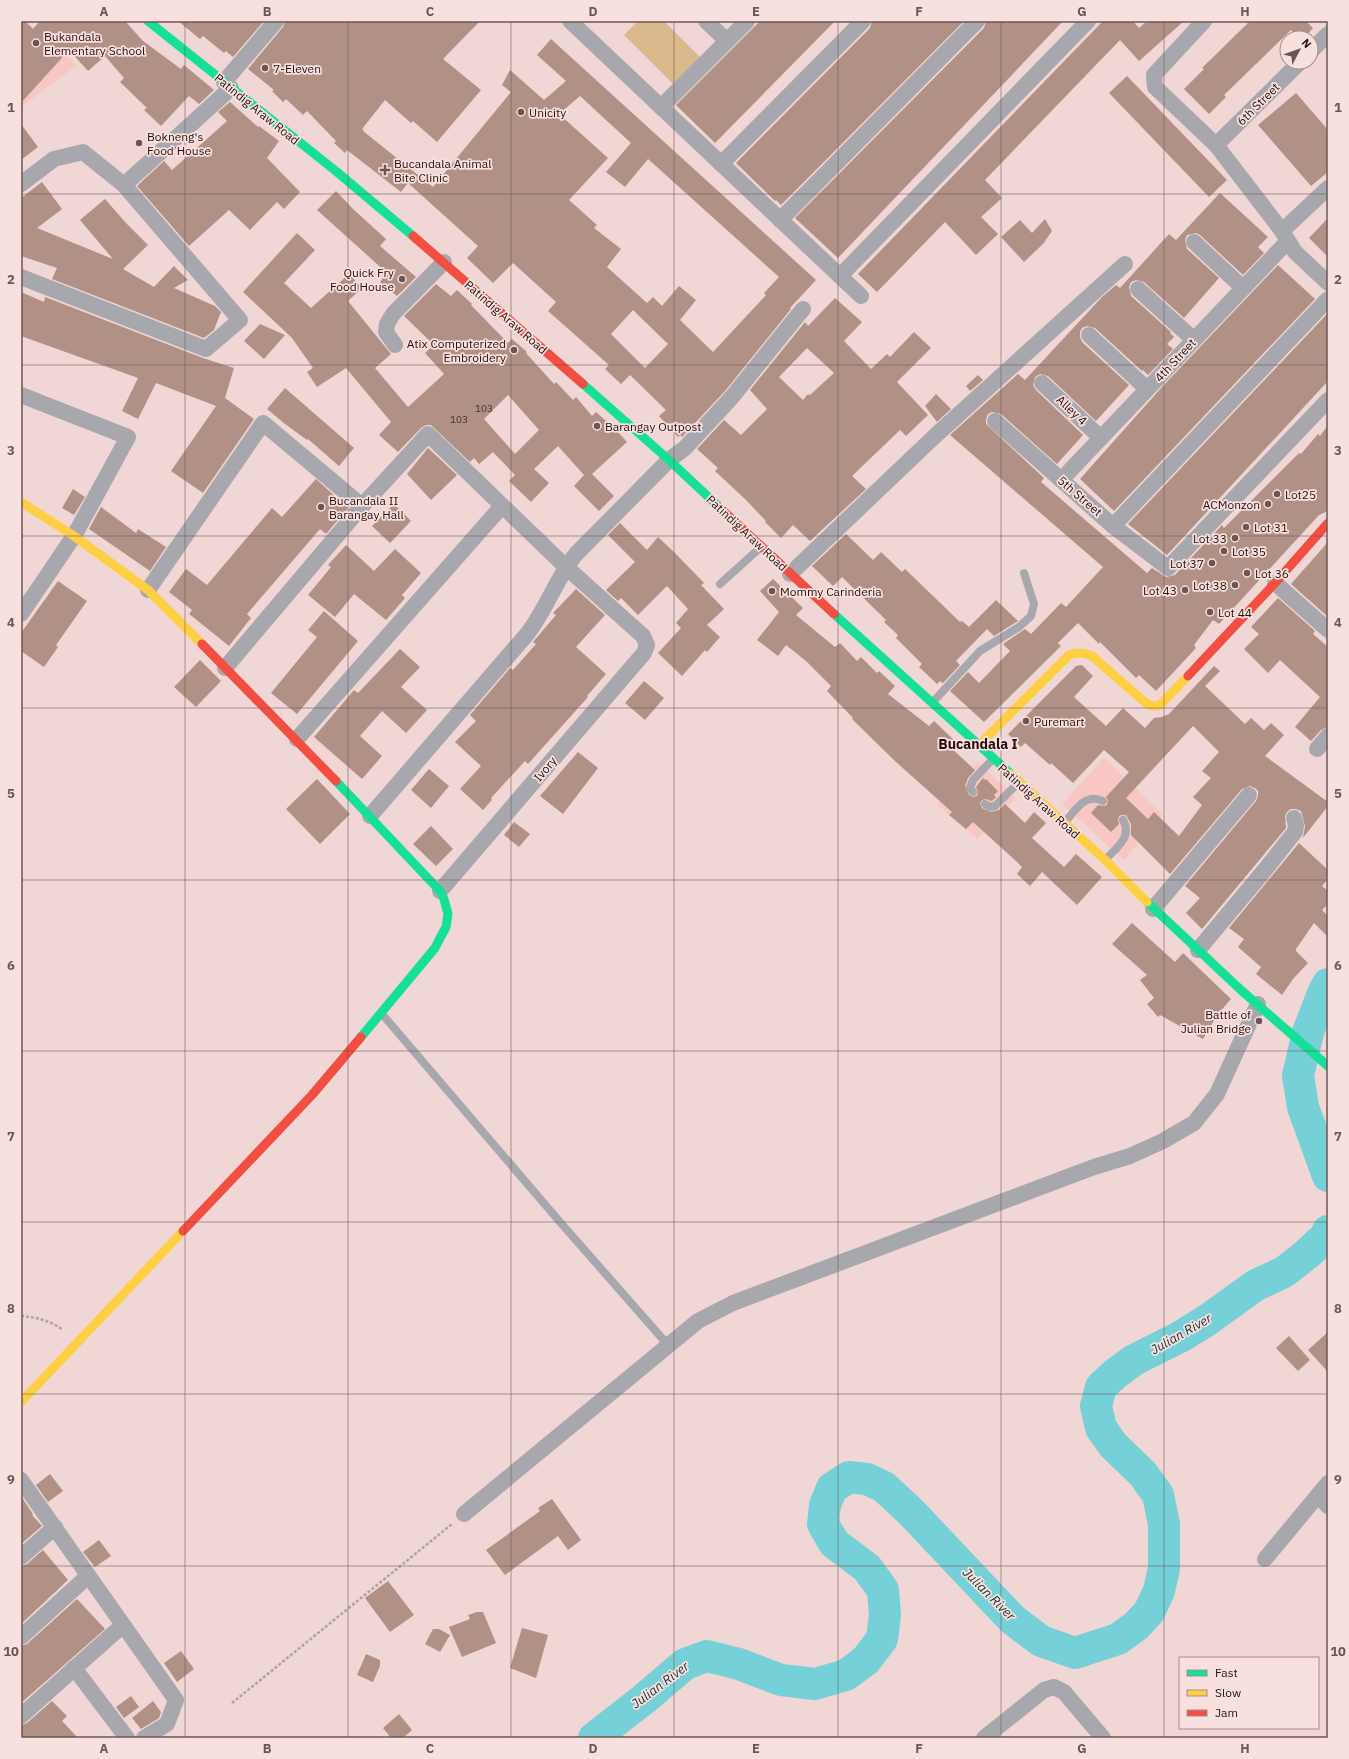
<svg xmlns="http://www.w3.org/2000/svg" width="1349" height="1759" font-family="'IBM Plex Sans',sans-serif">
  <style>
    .built { fill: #f8c7c4 }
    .green { fill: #dab98c }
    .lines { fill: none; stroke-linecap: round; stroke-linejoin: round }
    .river { stroke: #75d0d8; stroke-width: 32 }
    .building { fill: #b19186; fill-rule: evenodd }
    .path { stroke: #ada3a6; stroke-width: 2.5; stroke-dasharray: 3 2; stroke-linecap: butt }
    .lane { stroke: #a8a7ad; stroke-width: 8 }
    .street { stroke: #a8a7ad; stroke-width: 16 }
    .fast { stroke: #16e098; stroke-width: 9 }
    .slow { stroke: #ffcf43; stroke-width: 9 }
    .jam { stroke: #f24e42; stroke-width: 9 }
    .grid { fill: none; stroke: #6c5655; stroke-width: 1; stroke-opacity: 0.55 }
    .poi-dot { fill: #6c5655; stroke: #f8e0de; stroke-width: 1.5 }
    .labels { text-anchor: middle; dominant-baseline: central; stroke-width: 3.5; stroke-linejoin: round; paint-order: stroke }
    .number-label { font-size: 10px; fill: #48312e }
    .poi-label { font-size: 12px; fill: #251110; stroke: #f8e0de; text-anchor: start }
    .street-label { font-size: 12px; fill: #251110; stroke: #f8e0de }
    .water-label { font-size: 13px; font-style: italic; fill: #153235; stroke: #f8e0de }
    .quarter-label { font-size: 14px; font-weight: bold; fill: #251110; stroke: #f8e0de }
    .neatline { fill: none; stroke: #6c5655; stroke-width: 1.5 }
    .grid-label { font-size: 13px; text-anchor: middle; font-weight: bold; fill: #6c5655 }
  </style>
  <rect width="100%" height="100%" fill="#f0d6d4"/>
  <g class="built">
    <polygon points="21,21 25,21 77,65 21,107"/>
    <polygon points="1104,758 1162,814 1124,860 1062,804"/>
    <polygon points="978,762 1016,798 977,839 937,804"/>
  </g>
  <polygon class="green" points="638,21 664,21 700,57 673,84 624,35"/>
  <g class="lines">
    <g class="river">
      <polyline points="1328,984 1324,991 1308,1032 1298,1076 1303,1107 1328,1176"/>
      <polyline points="594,1738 644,1699 685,1664 707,1656 739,1664 781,1680 815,1684 846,1675 866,1660 882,1639 885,1615 883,1590 867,1568 834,1543 823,1524 825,1505 832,1488 849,1477 867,1479 884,1487 911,1512 1012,1619 1041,1641 1075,1653 1118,1639 1136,1626 1149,1612 1159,1591 1164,1568 1164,1524 1158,1495 1143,1474 1113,1445 1101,1428 1096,1406 1101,1387 1115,1374 1134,1360 1180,1337 1206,1321 1256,1285 1284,1272 1307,1254 1325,1237 1328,1231"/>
    </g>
  </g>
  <g class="building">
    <polygon points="21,21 25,21 33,29 40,21 125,21 143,41 181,69 184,65 214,90 199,104 189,96 161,126 144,110 147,108 120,82 124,78 105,56 88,71 69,50 21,103"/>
    <polygon points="178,21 264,21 233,57 226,51 224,53 203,36 200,39"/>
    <path d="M285,21H480L443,59L481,90L437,142L413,121L411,123L385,100L362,129L364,130L363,131L433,187L511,92L502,85L510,70L544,100L566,81L537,55L551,39L816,280L790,308L791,309L725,391L682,437L680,435L678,437L659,416L666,410L630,375L621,384L605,369L609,365L548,311L556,302L513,263L493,283L467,258L478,246L408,183L401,192L347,150L345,153L334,143L336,141L307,111L303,115L286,99L283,102L272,91L274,90L248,69L283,27ZM580,96L631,143L606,172L625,187L648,159L779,277L764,293L766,295L713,352L680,320L696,300L679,286L662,306L653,297L647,303L607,267L621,249L594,228L597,225L569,200L608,158L559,114ZM633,310L668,344L645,368L611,334Z"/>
    <polygon points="760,21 835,21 715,143 676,105"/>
    <polygon points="872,21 964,21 781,205 776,200 775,201 736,163 870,28"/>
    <polygon points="986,21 1063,21 838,258 795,218 984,28"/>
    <polygon points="1103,21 1133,21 1139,28 1147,21 1184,21 1139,61 1120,40 985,180 1002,198 981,217 998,234 976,255 945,222 877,292 858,274"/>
    <polygon points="1250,21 1306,21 1313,28 1304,38 1299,38 1291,30 1224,95 1226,97 1209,114 1184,89 1204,69 1202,68"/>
    <polygon points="1127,76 1227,180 1209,197 1109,93"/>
    <polygon points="1296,93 1328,130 1328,172 1311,186 1258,125"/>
    <polygon points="230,102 258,127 259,126 279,141 267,158 300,192 284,209 277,202 250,230 229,210 189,246 137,186 164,161 172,170 227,121 218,112"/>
    <polygon points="21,124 38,147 21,160"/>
    <polygon points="42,182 62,209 37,228 113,259 80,220 105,199 126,223 148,245 123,269 154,287 174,266 188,280 174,288 215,306 221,312 214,330 204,338 52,279 57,268 21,256 21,198"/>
    <polygon points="336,191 353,209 386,239 380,246 416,277 397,296 380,282 387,273 317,210"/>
    <polygon points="1220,193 1268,237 1258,247 1264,253 1243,275 1200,235 1196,233 1187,235 1185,240 1187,249 1219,278 1184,318 1144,282 1136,280 1131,282 1129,287 1131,296 1171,332 1170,333 1174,337 1167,344 1173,349 1148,375 1143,370 1142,371 1095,328 1087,326 1082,328 1080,332 1080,337 1082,342 1129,385 1096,421 1048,376 1040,374 1035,377 1033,385 1036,390 1083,435 1057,464 1001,414 992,412 988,414 986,419 986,424 1044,478 1041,482 1147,573 1152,568 1166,577 1175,575 1222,525 1224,528 1299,453 1301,454 1318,434 1320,436 1328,425 1328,511 1319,515 1219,624 1213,620 1194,645 1196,648 1156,691 1139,675 1136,678 1100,642 1099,644 1078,623 1058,643 1061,646 984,722 950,691 968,672 979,683 1010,651 1003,644 1025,629 1031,634 1061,603 1066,607 1103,567 950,435 1018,374 1025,380 1102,297 1116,285 1120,288 1169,234 1176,240"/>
    <polygon points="1328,218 1328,257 1309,238"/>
    <polygon points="1045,219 1052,231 1043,244 1024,262 1001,237 1020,220 1032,233"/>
    <path d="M297,233L315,250L284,283L311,308L349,274L362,288L348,301L391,354L375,368L408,407L444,374L425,353L434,345L404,316L436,284L451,296L457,290L472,304L471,305L508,343L512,339L527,352L526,353L554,384L556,382L573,400L576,397L592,416L596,412L615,429L627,442L592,474L614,496L599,511L574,486L584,475L558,446L534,469L549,483L531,502L509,481L515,475L493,452L479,464L474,458L470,462L431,425H426L421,428L398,452L379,435L391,422L346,368L317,387L307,372L313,368L292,338L243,292ZM508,395L539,430L515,454L484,419Z"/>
    <polygon points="1278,265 1315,299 1114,511 1080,479 1162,387"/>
    <polygon points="21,292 44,302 45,297 203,358 234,368 225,398 254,419 203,493 171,471 216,406 156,383 138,419 122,411 138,378 21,336"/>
    <path d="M835,298L862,322L844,341L871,369L887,354L890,357L914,332L931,348L897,382L928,415L906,436L900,430L852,476L866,489L810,541L793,525L781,538L765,522L766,521L746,500L715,471L718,468L697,449L724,420L741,435L767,409L750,390L805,322L808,326ZM807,348L834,373L810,395L808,394L803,400L779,377Z"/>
    <polygon points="1328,313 1328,381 1167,555 1128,524"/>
    <polygon points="260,324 285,335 264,359 244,341"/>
    <polygon points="978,375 983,380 970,391 966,386"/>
    <polygon points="285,388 354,448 339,466 308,439 307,440 285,424 267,409"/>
    <polygon points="936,394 951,409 937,422 925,406"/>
    <polygon points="428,448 457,475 431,500 407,474"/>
    <polygon points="316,479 348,508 326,534 320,529 247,614 251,618 229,646 193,617 189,614 192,610 169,592 186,569 207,585 272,508 282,517"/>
    <polygon points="73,489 85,497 74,515 62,508"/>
    <polygon points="394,504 411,521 390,543 372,526"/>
    <polygon points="101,507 136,533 138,529 166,547 150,571 89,529"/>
    <polygon points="620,523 647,550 658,537 675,553 704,583 701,585 724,609 707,625 720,637 707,652 705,650 682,676 658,653 681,628 676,623 688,609 667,586 638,615 621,598 618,601 606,590 635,562 608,535"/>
    <polygon points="846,534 873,560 881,552 902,572 905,569 960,622 962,621 969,627 996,600 1018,621 994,636 987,629 956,661 960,665 943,683 940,681 937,684 919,667 922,664 896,638 898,635 884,622 886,620 842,577 833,586 812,566"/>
    <polygon points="1328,542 1328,617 1291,584"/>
    <polygon points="346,545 374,571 395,549 421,573 402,595 405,598 386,620 354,594 335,617 308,595 331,567 328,565"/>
    <polygon points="773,579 803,608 796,615 835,647 840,643 857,661 861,657 877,673 879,671 895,686 888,694 929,726 934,721 955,741 950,747 975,770 968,778 965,786 969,795 973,797 977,796 978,792 976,787 983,778 985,780 986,779 998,791 994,795 996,797 992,801 985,799 981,801 980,804 982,808 991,812 999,810 1005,804 1025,823 1034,812 1046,823 1032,838 1064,867 1076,854 1102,877 1077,905 1042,872 1030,886 1017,874 1022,867 1016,861 973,822 966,829 949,815 952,812 896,762 852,719 853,718 827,691 831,686 806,661 786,645 778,656 757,640 779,612 760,591"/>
    <polygon points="58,581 87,601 56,645 58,647 44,667 21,651 21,633"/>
    <polygon points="576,589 605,615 576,647 606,674 587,696 588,697 528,764 525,761 491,798 492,800 483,810 460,789 481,766 455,742 476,721 470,715 510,668 513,670 536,644 533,642 556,615 553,613"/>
    <polygon points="1278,598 1315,631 1313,634 1328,647 1328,727 1321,730 1311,741 1295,727 1320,697 1280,660 1268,673 1244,649 1259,634 1251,627"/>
    <polygon points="324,611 358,641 297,714 271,693 317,637 308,630"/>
    <polygon points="400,649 420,667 401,687 427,710 406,733 382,711 360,736 382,756 362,779 314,737 354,690 358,693"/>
    <polygon points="200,660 221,681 196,707 174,687"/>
    <path d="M1082,665L1093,676L1074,697L1106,726L1123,708L1145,728L1154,718L1162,717L1169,714L1214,666L1220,671L1205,686L1245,724L1251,718L1264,730L1271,723L1284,735L1265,756L1328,802V806L1299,843L1328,870V879L1322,886L1328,891V904L1322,910L1328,916V937L1314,923L1296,949V951L1308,963L1293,979L1282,995L1256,974L1261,967L1238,947L1244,939L1229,928L1303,838L1305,826L1301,811L1296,809H1291L1287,812L1285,816L1286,828L1202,929L1186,913L1200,898L1185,886L1256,801L1258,796V791L1255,788L1250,786L1242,789L1170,874L1131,835V824L1126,815H1121L1119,816L1118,820L1119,824L1111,832L1091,813L1098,805L1104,806L1107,805L1108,800L1106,797L1129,772L1104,750L1073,783L1051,763L1050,765L1025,743L1021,747L1008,734L1076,666ZM1193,726L1219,752L1202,771L1211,778L1193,797L1202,805L1179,836L1154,812L1148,819L1126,798Z"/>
    <polygon points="644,681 664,698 645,720 625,703"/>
    <polygon points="578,752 598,768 563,814 540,796"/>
    <polygon points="429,769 449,786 431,808 411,790"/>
    <polygon points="317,779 350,814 320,844 286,809"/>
    <polygon points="514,822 530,834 519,847 504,835"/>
    <polygon points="431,826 453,849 436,866 413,844"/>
    <polygon points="1132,923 1175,962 1183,953 1231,999 1218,1014 1203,1039 1160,1015 1158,1017 1147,1004 1154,998 1140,980 1147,975 1112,944"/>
    <polygon points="1328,1332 1328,1372 1308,1350"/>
    <polygon points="1289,1336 1310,1360 1298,1371 1276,1348"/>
    <polygon points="50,1474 63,1491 48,1502 36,1485"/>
    <polygon points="21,1496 33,1514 32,1515 42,1526 21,1544"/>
    <polygon points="552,1499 581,1540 568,1550 558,1536 505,1575 486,1550 540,1511 538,1508"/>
    <polygon points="99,1540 111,1556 95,1567 83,1552"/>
    <polygon points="43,1550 68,1580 21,1624 21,1566 27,1564"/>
    <polygon points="388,1581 414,1615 390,1632 365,1598"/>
    <polygon points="77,1599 105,1629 21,1703 21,1646 27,1644"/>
    <polygon points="477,1612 483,1612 496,1643 462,1657 449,1627 470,1619 468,1615"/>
    <polygon points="522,1628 548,1635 536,1678 510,1668"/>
    <polygon points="433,1629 439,1629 450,1635 440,1652 425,1644"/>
    <polygon points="181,1651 194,1669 177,1682 164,1663"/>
    <polygon points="366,1654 380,1660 380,1666 373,1682 357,1675"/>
    <polygon points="131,1696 139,1707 124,1718 116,1707"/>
    <polygon points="52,1701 67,1716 62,1721 78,1738 21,1738 21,1725 27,1723"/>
    <polygon points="153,1701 161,1712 159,1718 141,1729 132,1718"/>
    <polygon points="399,1714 412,1730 403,1738 391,1738 383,1728"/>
  </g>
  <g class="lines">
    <g class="path">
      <path d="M21,1316C36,1317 51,1321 63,1330"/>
      <polyline points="232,1703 452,1524"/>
    </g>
    <g class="lane">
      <polyline points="720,584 761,547"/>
      <polyline points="932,703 980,651 1019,627 1031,616 1034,604 1024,573"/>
      <polyline points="973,792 970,788 973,780 992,760"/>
      <polyline points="985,804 990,807 995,806 1018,783"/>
      <path d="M1065,822C1075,811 1085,792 1103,801"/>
      <path d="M1105,860C1116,848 1133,837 1123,820"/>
      <polyline points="382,1014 560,1222 668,1345"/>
    </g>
    <g class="street">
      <polyline points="570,21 861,296"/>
      <polyline points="706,21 727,41"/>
      <polyline points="1204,21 1154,75 1155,87 1216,145 1282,231 1295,252 1328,283"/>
      <polyline points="1311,51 1328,34"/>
      <polyline points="224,82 276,21"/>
      <polyline points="661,107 747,21"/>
      <polyline points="1216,145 1300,62"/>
      <polyline points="721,164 863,21"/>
      <polyline points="21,184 54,159 83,152 124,185 240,320 206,349 21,277"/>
      <polyline points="124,185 231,88"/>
      <polyline points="780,220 977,21"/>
      <polyline points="1282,231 1328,188"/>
      <polyline points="1194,242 1243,288"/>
      <polyline points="840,276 1088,21"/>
      <polyline points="1138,289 1194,340"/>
      <polyline points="1089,335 1147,389"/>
      <polyline points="395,345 386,332 387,324 393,314 444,262"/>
      <polyline points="1042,383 1101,438"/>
      <polyline points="21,395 128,437 74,536 21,614"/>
      <polyline points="995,421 1113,526 1168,568 1328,400"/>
      <polyline points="1061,480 1288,241"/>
      <polyline points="1113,526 1328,299"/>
      <polyline points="790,574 936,435 1125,264"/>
      <polyline points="1275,583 1328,630"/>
      <polyline points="148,590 263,423 362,506"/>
      <polyline points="225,668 362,506 428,434 566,567 643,636 647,645 644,653 440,891"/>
      <polyline points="297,739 502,506"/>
      <polyline points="1317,749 1328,736"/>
      <path d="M370,816L528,633C547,608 556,579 576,554L669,460L685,448L732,397L803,309"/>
      <polyline points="1153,909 1249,795"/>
      <polyline points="1198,950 1264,871 1290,838 1295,832 1296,825 1294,818"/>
      <polyline points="21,1480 176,1700 167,1724 144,1738"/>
      <polyline points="1318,1495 1328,1506"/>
      <polyline points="464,1514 698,1321 733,1303 1094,1167 1130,1156 1163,1141 1194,1123 1217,1094 1258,1004"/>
      <polyline points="21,1557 55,1527"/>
      <polyline points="1265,1559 1328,1483"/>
      <polyline points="21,1637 88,1576"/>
      <polyline points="74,1668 127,1738"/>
      <polyline points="21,1716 123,1625"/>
      <polyline points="984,1738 1044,1690 1054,1687 1064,1692 1103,1738"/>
    </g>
    <g class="fast">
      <polyline points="148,21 337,172 413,236"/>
      <polyline points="583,384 669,460 719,507"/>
      <polyline points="834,614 1011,774"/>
      <polyline points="336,781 440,891 444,899 448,914 446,927 439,940 435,948 361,1037"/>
      <polyline points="1147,902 1242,991 1328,1066"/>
    </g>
    <g class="slow">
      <polyline points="21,502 74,536 148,590 202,644"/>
      <path d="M979,745L1069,655C1077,652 1084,652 1092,656L1147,704L1153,706L1160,705L1188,676"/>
      <polyline points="1011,774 1105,860 1147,902"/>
      <polyline points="21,1402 183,1231"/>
    </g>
    <g class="jam">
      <polyline points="413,236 583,384"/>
      <polyline points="719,507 834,614"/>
      <polyline points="202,644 336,781"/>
      <polyline points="1188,676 1275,583 1328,523"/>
      <polyline points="183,1231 312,1095 361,1037"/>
    </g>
  </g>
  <path class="grid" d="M185,21V1738M348,21V1738M511,21V1738M674,21V1738M838,21V1738M1001,21V1738M1164,21V1738M21,194H1328M21,365H1328M21,536H1328M21,708H1328M21,880H1328M21,1051H1328M21,1222H1328M21,1394H1328M21,1566H1328"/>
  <g class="poi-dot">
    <circle cx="36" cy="43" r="4"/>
    <circle cx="265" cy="68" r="4"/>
    <circle cx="521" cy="112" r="4"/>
    <circle cx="139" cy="143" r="4"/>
    <path d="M383 164h4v4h4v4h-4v4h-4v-4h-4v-4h4z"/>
    <circle cx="402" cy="279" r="4"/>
    <circle cx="514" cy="350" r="4"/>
    <circle cx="597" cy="426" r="4"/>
    <circle cx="1277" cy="494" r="4"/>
    <circle cx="1268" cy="504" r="4"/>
    <circle cx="321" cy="507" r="4"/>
    <circle cx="1246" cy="527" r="4"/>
    <circle cx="1235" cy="538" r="4"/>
    <circle cx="1224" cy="551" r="4"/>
    <circle cx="1212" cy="563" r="4"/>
    <circle cx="1247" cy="573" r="4"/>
    <circle cx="1235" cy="585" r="4"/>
    <circle cx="1185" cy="590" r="4"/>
    <circle cx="772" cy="591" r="4"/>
    <circle cx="1210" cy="612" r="4"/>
    <circle cx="1026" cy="721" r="4"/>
    <circle cx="1259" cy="1021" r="4"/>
  </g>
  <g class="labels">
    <g class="number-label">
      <text x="484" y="408">103</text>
      <text x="459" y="419">103</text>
    </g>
    <g class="poi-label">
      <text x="44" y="36">Bukandala<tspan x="44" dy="14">Elementary School</tspan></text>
      <text x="273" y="68">7-Eleven</text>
      <text x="529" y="112">Unicity</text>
      <text x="147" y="136">Bokneng's<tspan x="147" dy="14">Food House</tspan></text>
      <text x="394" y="163">Bucandala Animal<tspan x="394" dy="14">Bite Clinic</tspan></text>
      <text x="394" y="272" text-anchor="end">Quick Fry<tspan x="394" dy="14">Food House</tspan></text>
      <text x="506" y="343" text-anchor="end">Atix Computerized<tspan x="506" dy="14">Embroidery</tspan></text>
      <text x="605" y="426">Barangay Outpost</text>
      <text x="1285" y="494">Lot25</text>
      <text x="329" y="500">Bucandala II<tspan x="329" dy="14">Barangay Hall</tspan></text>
      <text x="1260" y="504" text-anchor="end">ACMonzon</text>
      <text x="1254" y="527">Lot 31</text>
      <text x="1227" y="538" text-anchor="end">Lot 33</text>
      <text x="1232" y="551">Lot 35</text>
      <text x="1204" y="563" text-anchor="end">Lot 37</text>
      <text x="1255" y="573">Lot 36</text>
      <text x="1227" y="585" text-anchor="end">Lot 38</text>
      <text x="1177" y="590" text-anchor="end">Lot 43</text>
      <text x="780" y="591">Mommy Carinderia</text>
      <text x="1218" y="612">Lot 44</text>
      <text x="1034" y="721">Puremart</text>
      <text x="1251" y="1014" text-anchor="end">Battle of<tspan x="1251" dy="14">Julian Bridge</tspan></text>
    </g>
    <g class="street-label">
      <text transform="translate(1258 104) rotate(-45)">6th Street</text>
      <text transform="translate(257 109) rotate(39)">Patindig Araw Road</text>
      <text transform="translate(506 317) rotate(41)">Patindig Araw Road</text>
      <text transform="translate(1175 360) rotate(-47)">4th Street</text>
      <text transform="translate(1072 410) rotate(43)">Alley 4</text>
      <text transform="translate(1080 496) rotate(41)">5th Street</text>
      <text transform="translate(747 533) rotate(43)">Patindig Araw Road</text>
      <text transform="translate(545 769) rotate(-50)">Ivory</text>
      <text transform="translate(1039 801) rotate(42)">Patindig Araw Road</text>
    </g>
    <g class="water-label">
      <text transform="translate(1181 1334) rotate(-30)">Julian River</text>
      <text transform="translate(989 1594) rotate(45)">Julian River</text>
      <text transform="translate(660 1685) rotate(-37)">Julian River</text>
    </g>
    <g class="quarter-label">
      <text x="978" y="744">Bucandala I</text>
    </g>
  </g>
  <rect width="1349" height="1759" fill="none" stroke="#f8e0de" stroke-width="44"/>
  <rect x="1179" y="1657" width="140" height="72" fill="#f8e0de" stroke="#a48d8c"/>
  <rect x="1187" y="1670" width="20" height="6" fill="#16e098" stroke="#a48d8c"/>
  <text x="1215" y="1677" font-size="12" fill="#251110">Fast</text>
  <rect x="1187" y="1690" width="20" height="6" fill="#ffcf43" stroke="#a48d8c"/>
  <text x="1215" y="1697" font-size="12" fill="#251110">Slow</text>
  <rect x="1187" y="1710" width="20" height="6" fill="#f24e42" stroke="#a48d8c"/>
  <text x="1215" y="1717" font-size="12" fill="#251110">Jam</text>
  <g transform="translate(1299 50) rotate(49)"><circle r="19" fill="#f8e0de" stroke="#a48d8c"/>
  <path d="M0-3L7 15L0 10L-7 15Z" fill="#6c5655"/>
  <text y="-6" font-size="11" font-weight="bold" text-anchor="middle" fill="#251110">N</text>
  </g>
  <rect x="22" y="22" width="1305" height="1715" class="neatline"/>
  <g class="grid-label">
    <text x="104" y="16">A</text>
    <text x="267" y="16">B</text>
    <text x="430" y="16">C</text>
    <text x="593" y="16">D</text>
    <text x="756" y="16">E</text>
    <text x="919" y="16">F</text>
    <text x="1082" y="16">G</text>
    <text x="1245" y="16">H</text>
    <text x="11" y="112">1</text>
    <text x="1338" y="112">1</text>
    <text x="11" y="284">2</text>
    <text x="1338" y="284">2</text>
    <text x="11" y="455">3</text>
    <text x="1338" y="455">3</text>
    <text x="11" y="627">4</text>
    <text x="1338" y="627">4</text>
    <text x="11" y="798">5</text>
    <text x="1338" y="798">5</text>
    <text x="11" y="970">6</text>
    <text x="1338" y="970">6</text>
    <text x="11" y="1141">7</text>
    <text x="1338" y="1141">7</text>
    <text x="11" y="1313">8</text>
    <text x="1338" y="1313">8</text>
    <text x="11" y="1484">9</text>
    <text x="1338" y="1484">9</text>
    <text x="11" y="1656">10</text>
    <text x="1338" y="1656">10</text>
    <text x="104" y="1753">A</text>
    <text x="267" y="1753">B</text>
    <text x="430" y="1753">C</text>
    <text x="593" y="1753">D</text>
    <text x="756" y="1753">E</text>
    <text x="919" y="1753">F</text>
    <text x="1082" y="1753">G</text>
    <text x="1245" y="1753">H</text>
  </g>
</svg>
